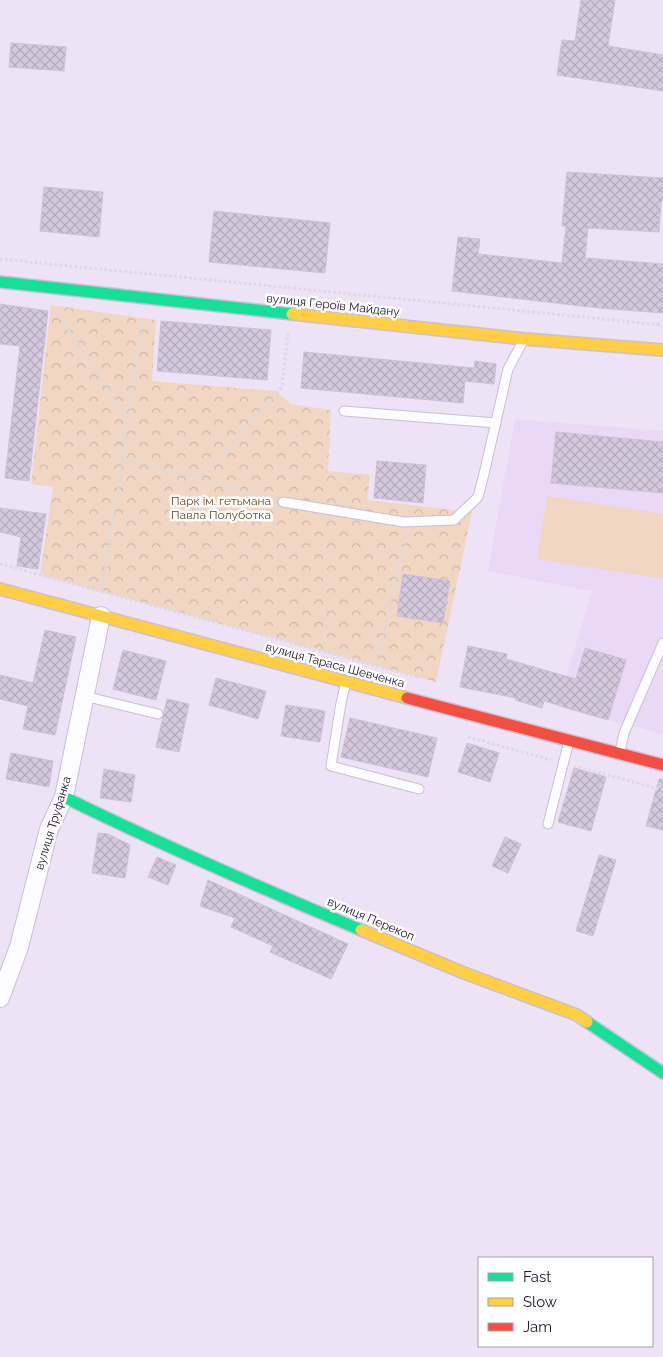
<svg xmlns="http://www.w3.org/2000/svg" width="663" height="1357" font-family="Raleway,sans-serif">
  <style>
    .built { fill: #e9d8f6 }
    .forest { fill: url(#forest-crowns) }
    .garden { fill: #f2d6c4 }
    .building { fill: url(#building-cross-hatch); stroke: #ccc1d5 }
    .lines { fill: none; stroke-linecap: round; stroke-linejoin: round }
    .lane-casing { stroke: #cabfd3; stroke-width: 11 }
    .street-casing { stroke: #cabfd3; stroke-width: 20 }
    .fast-casing { stroke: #cabfd3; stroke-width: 14 }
    .slow-casing { stroke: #cabfd3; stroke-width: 14 }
    .jam-casing { stroke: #cabfd3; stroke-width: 14 }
    .path { stroke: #dcd9df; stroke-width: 3; stroke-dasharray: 2.5 2.5; stroke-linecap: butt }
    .lane { stroke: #fcfbfe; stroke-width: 9 }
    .street { stroke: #fcfbfe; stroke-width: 18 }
    .fast { stroke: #16e098; stroke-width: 11 }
    .slow { stroke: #ffcf43; stroke-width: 11 }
    .jam { stroke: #f24e42; stroke-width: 11 }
    .labels { text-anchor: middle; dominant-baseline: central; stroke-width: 5; stroke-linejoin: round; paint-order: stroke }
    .street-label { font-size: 12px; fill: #1f1328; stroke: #fff }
    .park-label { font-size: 12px; fill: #6b4a21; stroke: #fff }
  </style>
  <defs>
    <pattern id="forest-crowns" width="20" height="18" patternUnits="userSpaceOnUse" patternTransform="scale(1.25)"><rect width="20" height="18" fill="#f2d6c4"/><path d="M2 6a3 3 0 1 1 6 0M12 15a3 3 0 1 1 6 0" fill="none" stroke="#cfb7a8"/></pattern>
    <pattern id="building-cross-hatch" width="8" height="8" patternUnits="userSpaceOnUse" patternTransform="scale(1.25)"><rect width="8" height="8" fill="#d4c8dd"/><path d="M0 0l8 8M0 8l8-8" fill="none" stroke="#b6abbe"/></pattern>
  </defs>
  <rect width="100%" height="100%" fill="#ede2f6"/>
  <polygon class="built" points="515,419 663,431 663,734 557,707 592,591 488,571"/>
  <polygon class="forest" points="51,305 156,320 152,381 276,391 291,404 331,410 328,471 370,475 367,500 472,512 436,682 40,575 53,487 31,484"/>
  <polygon class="garden" points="547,496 663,514 663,579 537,559"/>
  <g class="building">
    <polygon points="581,0 615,0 608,46 663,55 663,91 557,75 562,40 575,41"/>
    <polygon points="11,43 66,47 64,71 9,67"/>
    <polygon points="567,172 663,178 663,201 661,201 659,232 588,228 585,258 663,264 663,313 599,308 452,291 458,237 480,239 478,254 562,263 566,226 562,226"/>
    <polygon points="44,187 103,192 99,237 40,231"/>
    <polygon points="214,211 330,223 325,273 209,262"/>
    <polygon points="0,304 48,311 29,481 5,478 20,346 0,344"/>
    <polygon points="161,321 271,330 267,380 157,371"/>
    <polygon points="304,352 474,368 475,361 496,364 494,384 465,381 463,403 301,388"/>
    <polygon points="556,432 663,442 663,493 551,483"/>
    <polygon points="377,461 426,465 423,503 374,498"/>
    <polygon points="0,508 46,514 38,569 17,566 21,537 0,532"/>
    <polygon points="403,574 450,581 443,623 397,616"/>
    <polygon points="45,630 76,637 55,735 23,729 28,706 0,699 0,675 33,683"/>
    <polygon points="468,646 507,654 506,659 576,679 585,648 626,660 608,720 544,701 542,708 515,700 516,698 460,687"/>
    <polygon points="123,650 166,661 156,700 113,689"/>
    <polygon points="216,678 266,691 258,719 209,705"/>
    <polygon points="167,699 189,704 179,752 156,747"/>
    <polygon points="286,705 325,711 320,742 281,736"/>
    <polygon points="350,718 437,738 428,777 341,757"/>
    <polygon points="467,743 499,753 490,782 458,772"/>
    <polygon points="11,753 53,761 49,787 6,779"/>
    <polygon points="574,768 606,777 591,831 558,822"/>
    <polygon points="104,769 135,775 131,802 100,798"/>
    <polygon points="659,779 663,779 663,830 646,826"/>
    <polygon points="98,833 108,834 130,845 125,878 92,873"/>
    <polygon points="505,837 521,844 508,873 492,866"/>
    <polygon points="599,855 616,860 593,936 576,931"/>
    <polygon points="157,857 176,865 168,885 148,877"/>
    <polygon points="208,880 348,944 331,979 270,952 273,946 231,927 235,918 200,906"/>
  </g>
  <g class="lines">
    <defs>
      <g id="lane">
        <polyline points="344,411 496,423"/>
        <polyline points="283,502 404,522 454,520 478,497 484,474 508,369 523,341"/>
        <polyline points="346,682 341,703 331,766 419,789"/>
        <polyline points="84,696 158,714"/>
        <polyline points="620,752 624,733 663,643"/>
        <polyline points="548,824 569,741"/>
      </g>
      <polyline id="street" points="0,998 19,947 49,829 64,797 101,616"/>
      <g id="fast">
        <polyline points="0,282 292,314"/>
        <path d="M64,797C161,845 261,888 361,930"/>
        <polyline points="587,1022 663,1073"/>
      </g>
      <g id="slow">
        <polyline points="292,314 525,339 663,350"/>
        <polyline points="0,589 407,698"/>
        <polyline points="361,930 464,973 577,1015 587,1022"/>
      </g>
      <polyline id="jam" points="407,698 663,765"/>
    </defs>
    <use href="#lane" class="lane-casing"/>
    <use href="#street" class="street-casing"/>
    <use href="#fast" class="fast-casing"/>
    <use href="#slow" class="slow-casing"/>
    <use href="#jam" class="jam-casing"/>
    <g class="path">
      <polyline points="0,259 663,325"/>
      <polyline points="54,309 127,417"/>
      <polyline points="122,458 273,499"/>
      <polyline points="200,479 282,387 288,333"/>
      <polyline points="0,564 417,677"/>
      <polyline points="102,592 143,318"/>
      <polyline points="376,666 407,532"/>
      <polyline points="468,737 551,760"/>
      <polyline points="574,766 663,790"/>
    </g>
    <use href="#lane" class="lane"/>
    <use href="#street" class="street"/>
    <use href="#fast" class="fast"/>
    <use href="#slow" class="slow"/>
    <use href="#jam" class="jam"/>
  </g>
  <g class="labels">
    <g class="street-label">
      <text transform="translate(333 305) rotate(6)">вулиця Героїв Майдану</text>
      <text transform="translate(335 665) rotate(15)">вулиця Тараса Шевченка</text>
      <text transform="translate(53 823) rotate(-73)">вулиця Труфанка</text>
      <text transform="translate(371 919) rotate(23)">вулиця Перекоп</text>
    </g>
    <g class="park-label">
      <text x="221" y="501">Парк ім. гетьмана<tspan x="221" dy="14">Павла Полуботка</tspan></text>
    </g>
  </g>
  <rect x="478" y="1257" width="175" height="90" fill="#ffffff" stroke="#a5a1a9"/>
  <rect x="488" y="1273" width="25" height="8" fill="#16e098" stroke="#a5a1a9"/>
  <text x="523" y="1282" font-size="15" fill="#1f1328">Fast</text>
  <rect x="488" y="1298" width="25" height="8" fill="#ffcf43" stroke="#a5a1a9"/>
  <text x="523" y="1307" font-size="15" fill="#1f1328">Slow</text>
  <rect x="488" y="1323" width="25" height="8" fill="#f24e42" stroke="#a5a1a9"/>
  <text x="523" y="1332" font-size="15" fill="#1f1328">Jam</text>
</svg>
